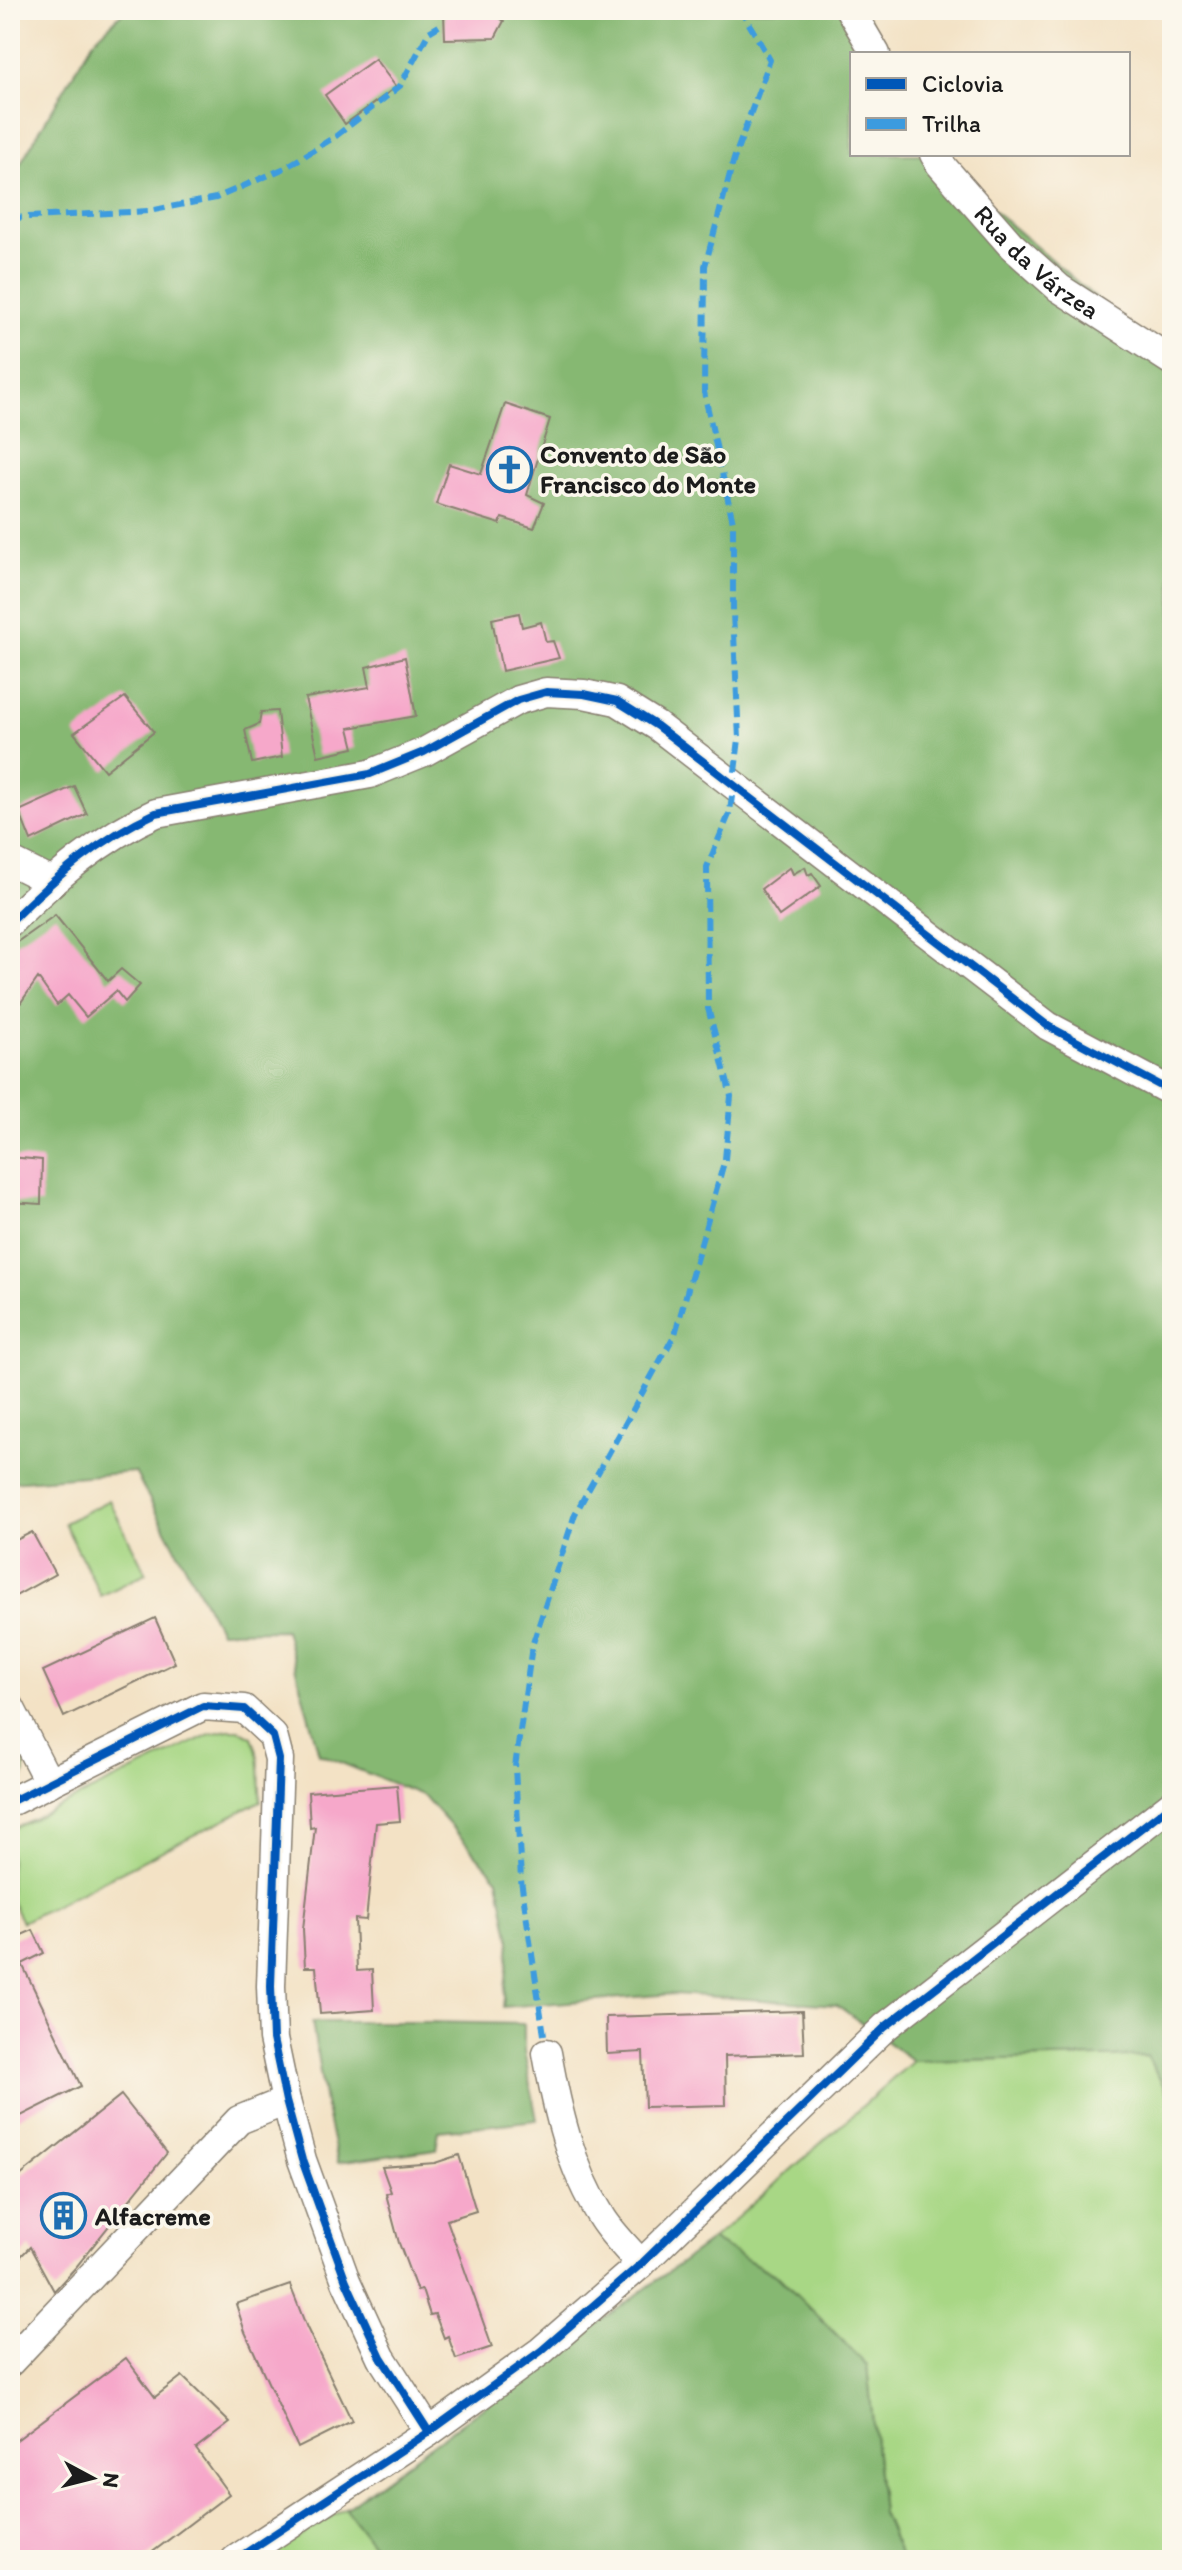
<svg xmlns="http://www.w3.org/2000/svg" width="1182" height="2570" font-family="Itim,sans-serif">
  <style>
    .green { fill: #a8d785; stroke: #627a50; stroke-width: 2 }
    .forest { fill: #86b872; stroke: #516a47; stroke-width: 2 }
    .building { fill: #f6a8ca }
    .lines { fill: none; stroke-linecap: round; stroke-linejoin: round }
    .minor-casing { stroke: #887f70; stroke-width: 31 }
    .minor { stroke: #fff; stroke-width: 28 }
    .quiet { stroke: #3c9bdf; stroke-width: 6; stroke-dasharray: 12 6; stroke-linecap: butt }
    .cycleway-casing { stroke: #fbf7ec; stroke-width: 13 }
    .cycleway { stroke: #0057b8; stroke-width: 8 }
    .labels { text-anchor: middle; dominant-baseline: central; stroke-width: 7; stroke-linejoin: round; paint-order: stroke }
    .street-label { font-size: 26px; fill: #1c1c1c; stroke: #fbf7ec }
    .poi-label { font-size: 26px; font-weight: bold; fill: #1c1c1c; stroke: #fbf7ec; text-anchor: start }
  </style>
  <rect width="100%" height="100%" fill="#fbf7ec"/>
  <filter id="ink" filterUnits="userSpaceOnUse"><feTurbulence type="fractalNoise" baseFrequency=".0125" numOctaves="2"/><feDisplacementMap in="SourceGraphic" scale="16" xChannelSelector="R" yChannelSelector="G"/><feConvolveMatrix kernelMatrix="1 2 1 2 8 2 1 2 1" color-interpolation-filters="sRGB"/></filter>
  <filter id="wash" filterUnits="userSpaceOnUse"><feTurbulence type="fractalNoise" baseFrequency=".006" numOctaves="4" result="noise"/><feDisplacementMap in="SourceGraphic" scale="32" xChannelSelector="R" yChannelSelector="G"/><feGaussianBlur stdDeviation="1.8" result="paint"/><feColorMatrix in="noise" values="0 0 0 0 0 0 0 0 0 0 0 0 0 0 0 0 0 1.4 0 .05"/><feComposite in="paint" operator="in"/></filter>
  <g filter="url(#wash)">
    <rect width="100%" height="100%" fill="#f3e2c5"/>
    <g class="green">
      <polygon points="109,1500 146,1573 101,1596 64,1523"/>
      <path d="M228,1730H239L252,1737C262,1759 258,1777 261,1801L22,1922L10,1899V1830L210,1734Z"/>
      <path d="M10,1732C20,1753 38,1777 10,1790Z"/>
      <polygon points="1147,2056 1172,2101 1172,2560 902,2560 882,2513 867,2365 779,2277 712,2240 913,2061"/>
      <polygon points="345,2508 384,2560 262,2560"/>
    </g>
    <g class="forest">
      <polygon points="125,10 864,10 886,54 852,54 852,154 935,154 940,164 1156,350 1172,360 1172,2101 1147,2056 913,2061 837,2005 674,1994 503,2007 510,1941 498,1879 424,1796 319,1754 285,1630 220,1631 135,1472 10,1482 10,181 92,42"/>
      <polygon points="425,2022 524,2024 524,2051 537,2120 439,2131 436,2149 338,2163 325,2104 312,2022"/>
      <polygon points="712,2240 778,2277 867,2365 882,2513 902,2560 384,2560 345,2508"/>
    </g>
    <g id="blocks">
      <g class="building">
        <polygon points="494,13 504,21 495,38 445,39 444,14"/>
        <polygon points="375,59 396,87 345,124 325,95"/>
        <polygon points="505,404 550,419 527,495 544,503 534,528 502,518 500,524 436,504 449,464 481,474"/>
        <polygon points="519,613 522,627 541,622 546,642 553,641 559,658 502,671 492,619"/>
        <polygon points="405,657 416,716 349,728 354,748 318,756 305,698 370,687 366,667"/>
        <polygon points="125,697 154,732 105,771 74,733"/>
        <polygon points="277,711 282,757 252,763 245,730 259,724 261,712"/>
        <polygon points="74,786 87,814 31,841 19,811"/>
        <polygon points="790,867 793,874 805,867 808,875 812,873 821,886 779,916 761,889"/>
        <polygon points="55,915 108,981 121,969 140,985 125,1002 116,991 86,1017 68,995 57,1005 38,978 10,1018 10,947"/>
        <polygon points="10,1157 42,1160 41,1204 10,1202"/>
        <polygon points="32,1532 55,1574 10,1599 10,1543"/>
        <polygon points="155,1618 175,1663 64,1717 43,1671"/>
        <polygon points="397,1785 400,1821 376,1823 366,1920 355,1919 357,1971 372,1970 374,2010 320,2014 316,1967 305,1967 303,1929 315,1827 310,1828 308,1792"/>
        <polygon points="33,1930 44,1953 22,1964 81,2086 15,2119 10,2109 10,1940"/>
        <polygon points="802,2011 804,2053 725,2056 726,2105 645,2107 643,2052 607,2054 606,2017"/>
        <polygon points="121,2095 167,2153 76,2267 54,2291 30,2247 10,2267 10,2184"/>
        <polygon points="459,2155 476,2211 447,2220 492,2347 456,2359 448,2336 444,2338 435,2314 430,2315 422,2290 417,2291 399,2243 386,2194 391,2192 382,2167 435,2163"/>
        <polygon points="290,2285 307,2328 352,2421 298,2448 245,2332 236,2304"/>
        <polygon points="126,2358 155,2397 182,2376 230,2423 196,2449 229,2494 142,2560 10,2560 10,2445"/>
      </g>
    </g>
  </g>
  <g filter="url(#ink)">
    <use href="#blocks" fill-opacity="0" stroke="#887f70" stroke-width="2"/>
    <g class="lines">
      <defs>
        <g id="minor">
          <polyline points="850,10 876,54"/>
          <path id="s1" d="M934,154L940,164L1011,245L1059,288L1172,361"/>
          <polyline points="10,861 50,881"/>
          <path d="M10,922C53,879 100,838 156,813L370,774L424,752L518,700L546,692L584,694L617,701L657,726L1048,1026L1172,1092"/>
          <polyline points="10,1707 49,1783"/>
          <polyline points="10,1802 203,1706 244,1709 273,1736 279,1759 271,1986 273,2039 286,2101 302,2160 346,2281 381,2357 429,2432"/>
          <path d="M547,2053C557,2109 570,2167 601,2216C611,2233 628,2249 641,2264"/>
          <polyline points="10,2362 239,2120 286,2101"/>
          <polyline points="235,2560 429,2432 541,2351 641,2264 885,2027 1172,1804"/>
        </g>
      </defs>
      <use href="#minor" class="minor-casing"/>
      <use href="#minor" class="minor"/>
      <g class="quiet">
        <polyline points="10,218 149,211 216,198 285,168 336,136 400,86 429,32 439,26"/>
        <polyline points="544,2035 521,1880 515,1767 532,1646 575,1514 675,1334 725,1159 731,1096 708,1008 707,867 730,812 739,739 733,613 733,522 704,392 705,266 734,159 770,60 741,10"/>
      </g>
      <defs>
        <g id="cycleway">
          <path d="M10,922C53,879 100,838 156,813L370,774L424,752L518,700L546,692L584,694L617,701L657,726L1048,1026L1172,1092"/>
          <polyline points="10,1802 203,1706 244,1709 273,1736 279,1759 271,1986 273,2039 286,2101 302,2160 346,2281 381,2357 429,2432"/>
          <polyline points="235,2560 429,2432 541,2351 641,2264 885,2027 1172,1804"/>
        </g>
      </defs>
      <use href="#cycleway" class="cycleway-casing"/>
      <use href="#cycleway" class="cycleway"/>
    </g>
  </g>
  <defs>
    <symbol id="church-ring" viewBox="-11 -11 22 22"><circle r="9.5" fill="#fbf7ec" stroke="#1f6fb2" stroke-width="1.5"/><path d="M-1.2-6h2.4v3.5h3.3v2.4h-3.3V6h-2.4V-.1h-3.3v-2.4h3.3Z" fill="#1f6fb2"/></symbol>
    <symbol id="building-ring" viewBox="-11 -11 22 22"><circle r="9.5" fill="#fbf7ec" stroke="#1f6fb2" stroke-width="1.5"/><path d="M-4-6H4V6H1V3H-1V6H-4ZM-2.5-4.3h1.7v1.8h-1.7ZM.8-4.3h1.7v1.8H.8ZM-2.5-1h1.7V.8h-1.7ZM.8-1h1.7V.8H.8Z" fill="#1f6fb2"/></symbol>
  </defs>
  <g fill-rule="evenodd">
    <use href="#church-ring" x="484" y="444" width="51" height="51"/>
    <use href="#building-ring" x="38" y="2190" width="51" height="51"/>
  </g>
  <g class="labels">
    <g class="street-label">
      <text stroke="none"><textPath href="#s1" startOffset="150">Rua da Várzea</textPath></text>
    </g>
    <g class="poi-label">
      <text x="540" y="454">Convento de São<tspan x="540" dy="30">Francisco do Monte</tspan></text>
      <text x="95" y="2216">Alfacreme</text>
    </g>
  </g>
  <rect width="1182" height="2570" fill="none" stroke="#fbf7ec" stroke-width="40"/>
  <rect x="850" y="52" width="280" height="104" fill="#fbf7ec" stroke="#a29f99" stroke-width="2"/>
  <rect x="866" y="78" width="40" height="12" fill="#0057b8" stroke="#a29f99" stroke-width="2"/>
  <text x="922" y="92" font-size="24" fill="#1c1c1c">Ciclovia</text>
  <rect x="866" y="118" width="40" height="12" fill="#3c9bdf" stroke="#a29f99" stroke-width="2"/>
  <text x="922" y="132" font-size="24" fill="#1c1c1c">Trilha</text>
  <g transform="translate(92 2478) rotate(97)" stroke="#fbf7ec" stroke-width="6" paint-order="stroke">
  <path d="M0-6L14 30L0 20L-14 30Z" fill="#1c1c1c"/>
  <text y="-12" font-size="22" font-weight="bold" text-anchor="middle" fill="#1c1c1c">N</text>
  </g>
</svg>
